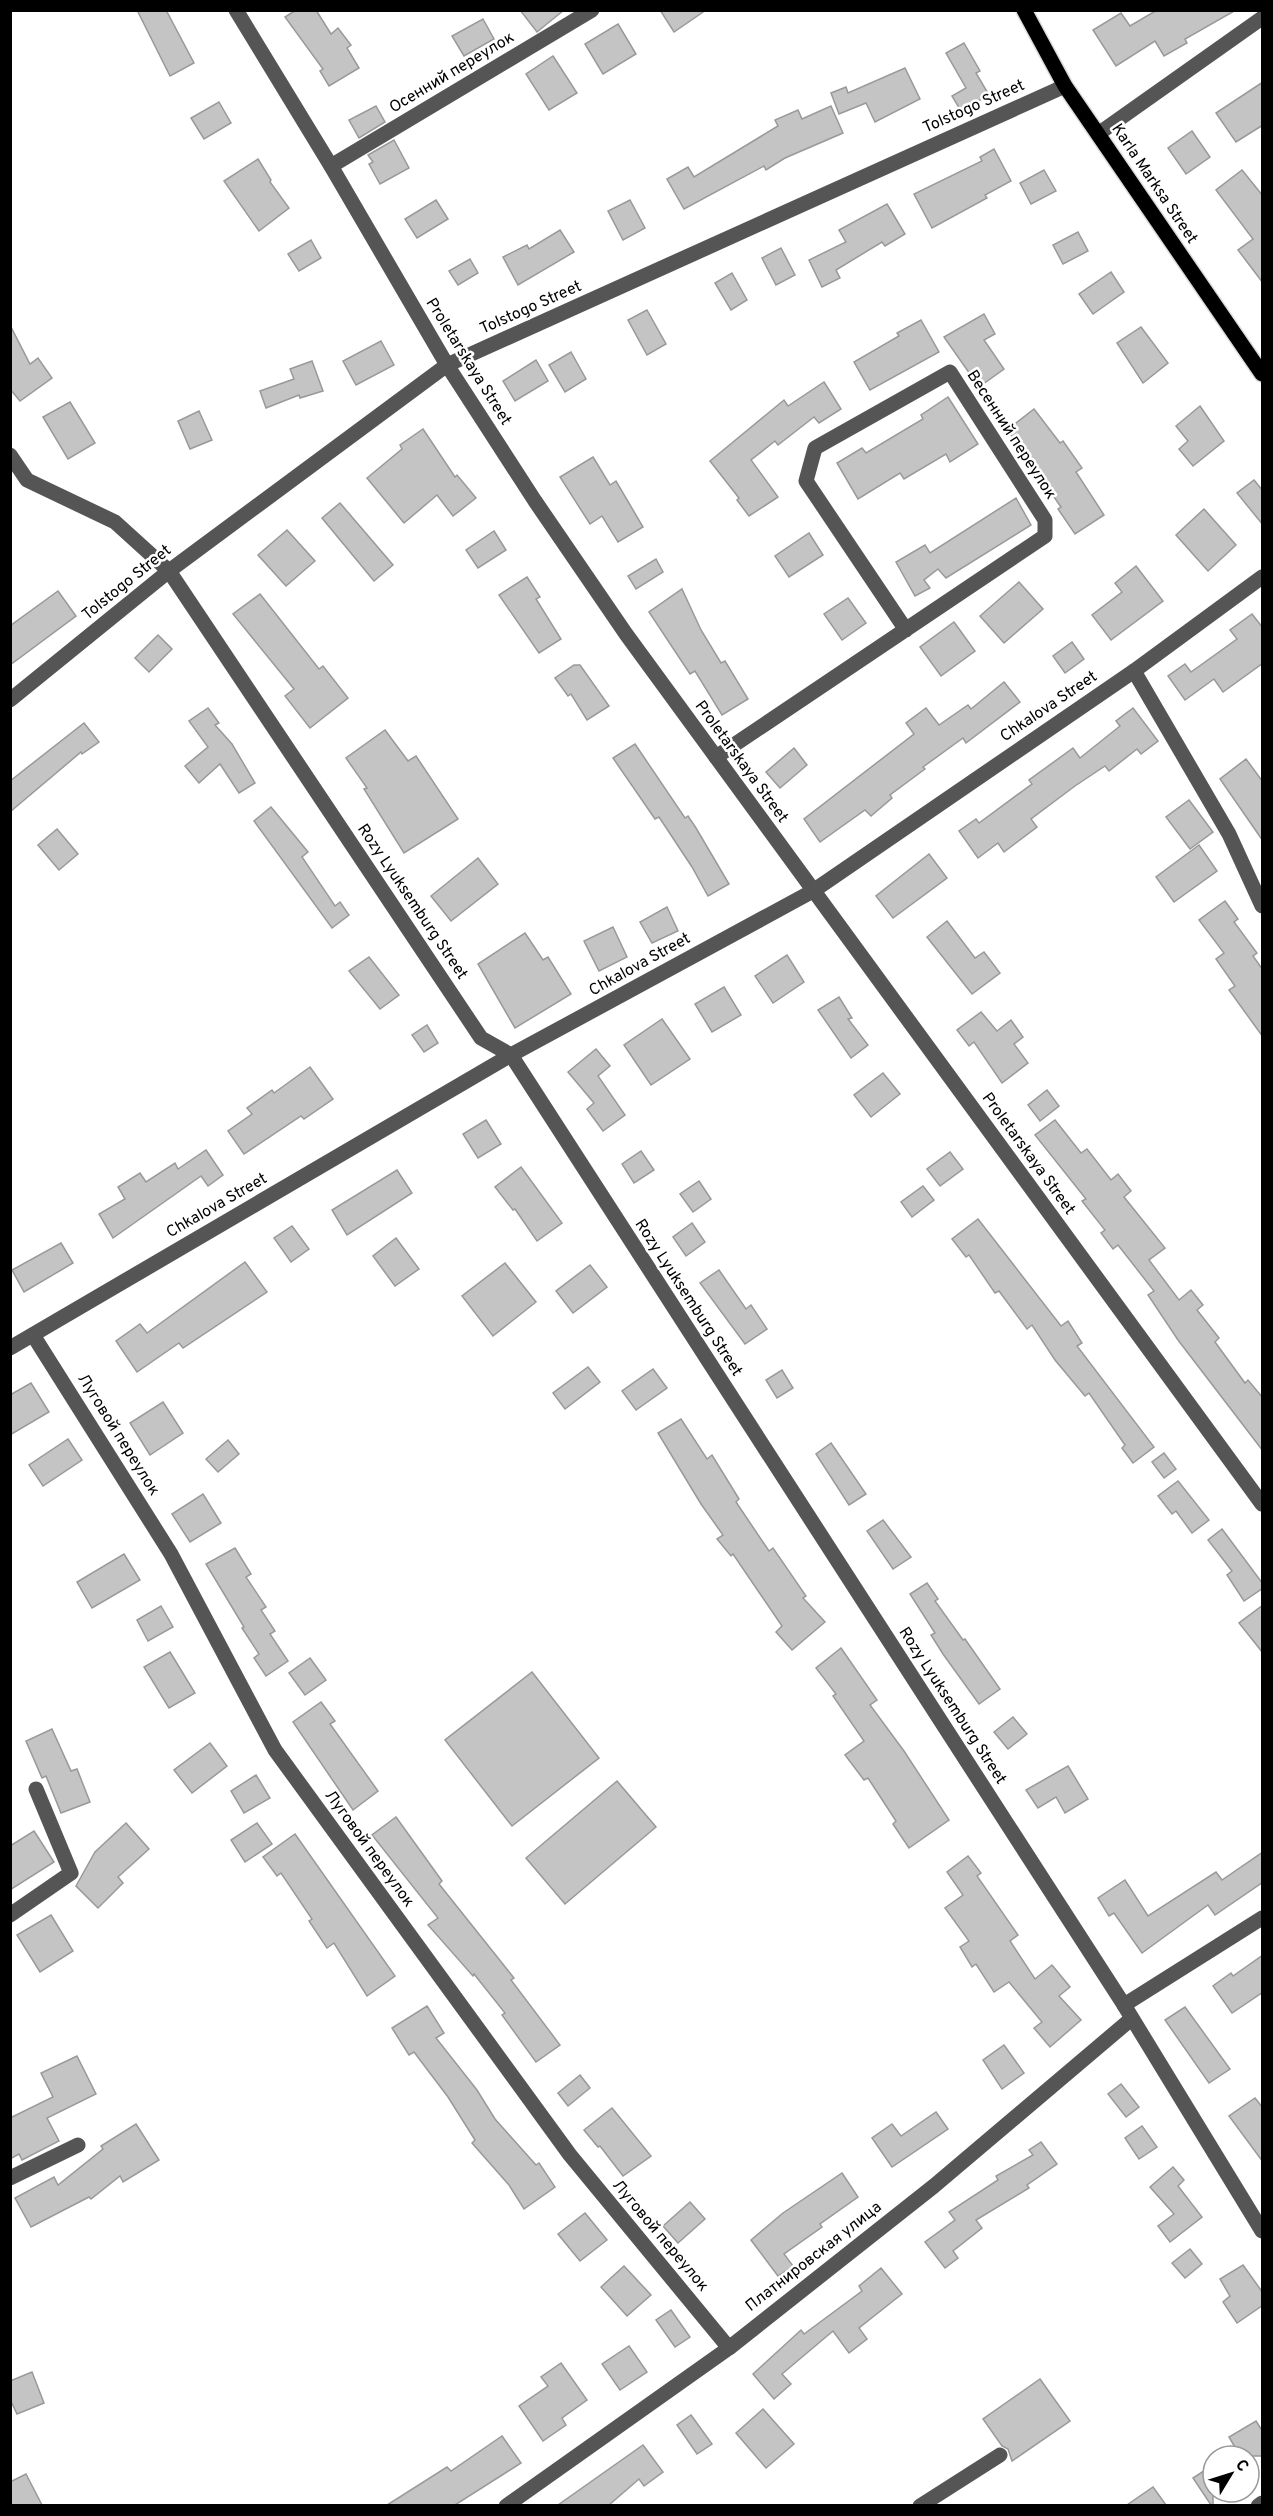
<svg xmlns="http://www.w3.org/2000/svg" width="1273" height="2516" font-family="Overpass,sans-serif">
  <style>
    .building { fill: #c4c4c4; stroke: #999; stroke-width: 1.5 }
    .lines { fill: none; stroke-linecap: round; stroke-linejoin: round }
    .major-casing { stroke: #dbdbdb; stroke-width: 18 }
    .minor { stroke: #555; stroke-width: 15 }
    .major { stroke: #000; stroke-width: 15 }
    .labels { text-anchor: middle; dominant-baseline: central; stroke-width: 5; stroke-linejoin: round; paint-order: stroke }
    .street-label { font-size: 16px; fill: #000; stroke: #fff }
  </style>
  <rect width="100%" height="100%" fill="#fff"/>
  <g class="building">
    <polygon points="137,10 166,10 194,63 170,76"/>
    <polygon points="296,10 316,10 331,34 338,28 351,45 347,48 359,68 329,86 320,71 323,69 285,17"/>
    <polygon points="520,10 564,10 537,32"/>
    <polygon points="660,10 706,10 674,32"/>
    <polygon points="1157,10 1236,10 1185,39 1187,43 1164,56 1155,41 1116,66 1093,30 1121,13 1130,26"/>
    <polygon points="483,19 494,39 464,56 452,36"/>
    <polygon points="618,24 636,54 603,74 585,44"/>
    <polygon points="964,43 980,71 976,73 989,95 961,111 952,96 966,88 946,53"/>
    <polygon points="553,56 577,93 549,110 526,74"/>
    <polygon points="905,68 920,99 875,122 866,103 839,114 831,93 846,87 848,93"/>
    <polygon points="1263,82 1263,125 1236,142 1216,113"/>
    <polygon points="219,102 231,123 204,139 191,118"/>
    <polygon points="376,106 385,122 359,138 349,120"/>
    <polygon points="831,106 843,133 785,158 766,170 764,166 684,209 667,179 688,167 694,177 778,126 775,120 798,110 802,119"/>
    <polygon points="1192,131 1210,157 1186,174 1168,148"/>
    <polygon points="394,140 409,168 380,184 369,164 373,162 368,155"/>
    <polygon points="994,149 1011,181 985,195 987,198 932,228 914,194 982,161 980,157"/>
    <polygon points="258,159 271,180 270,182 289,208 259,231 224,181"/>
    <polygon points="1044,170 1056,191 1031,204 1020,183"/>
    <polygon points="1242,170 1263,196 1263,283 1238,250 1253,239 1216,190"/>
    <polygon points="436,200 448,219 417,238 405,219"/>
    <polygon points="630,200 645,228 623,240 608,211"/>
    <polygon points="887,204 905,234 885,246 882,242 836,270 840,278 822,287 809,260 846,242 839,230"/>
    <polygon points="560,230 574,252 518,285 503,257 527,245 529,249"/>
    <polygon points="1078,232 1088,251 1063,264 1053,245"/>
    <polygon points="311,240 321,258 299,271 288,254"/>
    <polygon points="781,248 795,275 776,285 762,258"/>
    <polygon points="470,259 478,273 458,285 449,271"/>
    <polygon points="1111,272 1124,292 1093,314 1079,294"/>
    <polygon points="732,273 747,300 731,310 715,283"/>
    <polygon points="647,310 666,344 647,355 628,320"/>
    <polygon points="984,314 995,334 984,340 1004,369 979,387 944,337"/>
    <polygon points="921,320 939,352 870,390 854,362 899,336 897,333"/>
    <polygon points="10,325 30,364 38,358 52,378 20,401 10,389"/>
    <polygon points="1141,327 1168,363 1143,383 1117,343"/>
    <polygon points="381,341 394,365 356,385 343,361"/>
    <polygon points="571,352 586,379 565,392 549,365"/>
    <polygon points="536,360 548,381 515,401 503,381"/>
    <polygon points="312,361 323,391 300,398 299,395 266,408 260,391 294,379 290,369"/>
    <polygon points="824,382 841,409 819,423 814,417 778,445 775,441 751,460 778,497 749,516 737,500 739,498 710,461 784,400 788,406"/>
    <polygon points="948,397 978,444 950,462 946,454 904,479 900,473 858,499 837,463 862,448 866,453 923,419 921,415"/>
    <polygon points="70,402 95,443 68,459 43,417"/>
    <polygon points="1200,406 1224,441 1193,466 1179,449 1188,441 1176,426"/>
    <polygon points="1034,409 1060,443 1063,441 1082,468 1076,472 1104,515 1075,534 1058,509 1061,507 1031,464 1032,462 1007,430"/>
    <polygon points="199,411 212,440 190,449 178,421"/>
    <polygon points="423,429 455,477 457,475 476,498 453,516 437,495 404,523 367,478 402,449 400,445"/>
    <polygon points="593,457 610,485 616,481 643,527 618,542 602,516 590,524 560,477"/>
    <polygon points="1254,480 1263,491 1263,525 1237,493"/>
    <polygon points="1016,498 1031,525 946,578 938,569 924,580 930,588 915,596 896,562 925,545 930,553"/>
    <polygon points="340,503 393,565 374,581 322,518"/>
    <polygon points="1204,509 1236,545 1208,571 1176,535"/>
    <polygon points="287,530 315,561 286,586 258,555"/>
    <polygon points="494,531 506,550 478,568 466,550"/>
    <polygon points="809,533 823,555 789,577 775,556"/>
    <polygon points="656,559 663,572 636,589 628,576"/>
    <polygon points="1136,566 1163,601 1111,640 1092,615 1122,592 1115,583"/>
    <polygon points="527,577 540,597 536,599 561,639 539,653 499,595"/>
    <polygon points="1019,582 1043,609 1004,643 980,616"/>
    <polygon points="682,589 701,630 721,663 725,661 748,699 722,715 695,671 690,674 649,612"/>
    <polygon points="58,591 76,616 10,665 10,626"/>
    <polygon points="260,594 319,669 323,666 348,698 310,728 285,696 294,689 233,614"/>
    <polygon points="848,598 866,623 842,640 824,614"/>
    <polygon points="1252,614 1263,628 1263,663 1223,692 1214,679 1185,700 1168,676 1185,664 1191,672 1237,639 1230,630"/>
    <polygon points="954,622 975,651 941,676 920,647"/>
    <polygon points="158,635 172,649 149,672 135,658"/>
    <polygon points="1072,642 1084,659 1065,673 1053,656"/>
    <polygon points="574,665 580,665 609,706 587,720 571,694 568,696 555,678"/>
    <polygon points="1004,682 1020,702 966,743 963,738 923,767 925,769 890,795 892,798 871,816 865,810 820,842 804,819 914,734 906,723 926,708 939,725 968,705 971,709"/>
    <polygon points="208,708 219,723 215,725 232,744 255,783 239,793 220,764 199,783 185,766 208,747 189,721"/>
    <polygon points="1133,708 1158,741 1141,754 1137,749 1109,771 1105,766 1075,786 1031,819 1037,827 1004,852 998,843 978,858 959,831 976,819 979,823 1032,784 1029,780 1073,748 1080,758 1120,726 1116,721"/>
    <polygon points="84,723 99,742 82,754 81,752 10,812 10,781"/>
    <polygon points="385,730 408,761 416,756 458,819 404,853 364,789 367,788 346,758"/>
    <polygon points="635,744 685,818 688,816 696,828 729,884 708,896 692,867 659,817 655,819 613,758"/>
    <polygon points="794,748 807,765 780,788 766,772"/>
    <polygon points="1246,759 1263,782 1263,841 1220,779"/>
    <polygon points="1189,800 1213,832 1190,849 1166,817"/>
    <polygon points="271,807 308,852 302,857 335,906 340,902 349,915 332,928 254,821"/>
    <polygon points="57,829 78,854 59,870 38,845"/>
    <polygon points="1199,845 1217,871 1174,902 1156,877"/>
    <polygon points="929,854 947,878 893,918 876,896"/>
    <polygon points="478,858 498,884 451,921 431,896"/>
    <polygon points="1225,901 1238,919 1234,922 1257,953 1253,956 1263,970 1263,1037 1229,990 1235,986 1216,959 1224,953 1199,920"/>
    <polygon points="667,907 678,931 652,943 640,922"/>
    <polygon points="947,921 975,958 984,952 1000,973 972,994 927,937"/>
    <polygon points="613,927 627,957 599,971 584,941"/>
    <polygon points="525,933 543,960 548,957 571,994 515,1028 478,964"/>
    <polygon points="787,955 804,982 773,1003 755,976"/>
    <polygon points="369,957 399,995 380,1009 349,971"/>
    <polygon points="724,987 741,1015 712,1032 695,1004"/>
    <polygon points="839,997 852,1018 848,1019 868,1045 851,1058 818,1010"/>
    <polygon points="981,1012 997,1031 1011,1020 1023,1037 1014,1044 1028,1063 1002,1083 974,1042 969,1046 957,1030"/>
    <polygon points="662,1019 690,1059 651,1085 624,1045"/>
    <polygon points="427,1025 438,1043 424,1052 412,1035"/>
    <polygon points="596,1049 610,1066 598,1076 625,1115 603,1131 587,1109 594,1103 568,1072"/>
    <polygon points="310,1067 333,1099 304,1119 301,1116 244,1154 228,1131 252,1114 247,1108 272,1090 274,1093"/>
    <polygon points="883,1073 900,1094 871,1117 854,1095"/>
    <polygon points="1047,1090 1059,1106 1040,1121 1028,1105"/>
    <polygon points="486,1120 501,1144 478,1158 463,1134"/>
    <polygon points="1055,1120 1081,1153 1087,1149 1111,1180 1118,1174 1131,1191 1124,1197 1165,1248 1149,1260 1179,1300 1191,1290 1203,1305 1197,1310 1219,1338 1215,1342 1245,1383 1248,1380 1263,1398 1263,1451 1178,1340 1148,1295 1154,1291 1118,1245 1113,1249 1101,1233 1105,1230 1082,1201 1086,1199 1035,1135"/>
    <polygon points="206,1150 223,1175 208,1186 201,1176 113,1238 99,1214 125,1199 118,1187 140,1173 146,1182 175,1163 178,1169"/>
    <polygon points="641,1151 654,1170 634,1183 622,1164"/>
    <polygon points="950,1152 963,1169 940,1186 927,1169"/>
    <polygon points="521,1167 562,1223 537,1241 515,1209 513,1210 495,1187"/>
    <polygon points="397,1170 412,1193 347,1235 332,1210"/>
    <polygon points="699,1181 711,1199 693,1212 680,1194"/>
    <polygon points="923,1186 934,1200 912,1217 901,1202"/>
    <polygon points="978,1219 1061,1326 1068,1321 1082,1343 1077,1346 1154,1447 1133,1463 1122,1448 1125,1445 1089,1393 1085,1396 1055,1360 1032,1325 1027,1329 999,1291 995,1293 969,1255 966,1257 952,1239"/>
    <polygon points="692,1223 705,1242 686,1256 673,1237"/>
    <polygon points="292,1226 309,1249 291,1262 274,1238"/>
    <polygon points="396,1238 419,1269 395,1286 373,1256"/>
    <polygon points="61,1243 73,1263 24,1292 12,1270"/>
    <polygon points="245,1262 267,1292 183,1348 179,1343 137,1372 116,1341 140,1324 147,1333"/>
    <polygon points="505,1263 536,1302 493,1336 462,1296"/>
    <polygon points="590,1265 607,1287 573,1313 556,1291"/>
    <polygon points="719,1270 746,1309 751,1305 767,1329 745,1344 700,1283"/>
    <polygon points="588,1367 600,1382 565,1409 553,1393"/>
    <polygon points="653,1369 667,1388 636,1410 622,1391"/>
    <polygon points="782,1370 793,1388 777,1398 766,1380"/>
    <polygon points="31,1383 49,1412 10,1435 10,1395"/>
    <polygon points="163,1402 183,1433 150,1455 130,1423"/>
    <polygon points="681,1419 707,1459 712,1455 723,1473 739,1499 736,1502 769,1551 773,1548 806,1596 803,1598 825,1622 792,1650 776,1632 782,1626 733,1554 731,1556 717,1539 723,1535 701,1504 658,1433"/>
    <polygon points="68,1439 82,1460 43,1486 29,1465"/>
    <polygon points="228,1440 239,1454 218,1472 206,1459"/>
    <polygon points="831,1443 866,1494 849,1505 816,1454"/>
    <polygon points="1164,1453 1176,1469 1164,1478 1152,1462"/>
    <polygon points="1178,1481 1209,1520 1192,1533 1176,1511 1172,1514 1158,1496"/>
    <polygon points="203,1494 221,1523 190,1542 172,1514"/>
    <polygon points="883,1520 911,1557 893,1569 867,1531"/>
    <polygon points="1222,1529 1263,1584 1263,1588 1244,1601 1227,1575 1232,1571 1208,1540"/>
    <polygon points="235,1548 251,1574 246,1577 266,1607 261,1610 275,1631 270,1634 288,1661 266,1676 254,1658 259,1654 242,1628 244,1627 206,1564"/>
    <polygon points="124,1554 140,1580 92,1608 77,1582"/>
    <polygon points="927,1583 938,1599 935,1601 963,1640 965,1639 1000,1689 979,1704 943,1654 931,1635 935,1633 910,1594"/>
    <polygon points="1263,1605 1263,1653 1239,1623"/>
    <polygon points="161,1606 173,1627 148,1641 137,1620"/>
    <polygon points="841,1648 877,1700 870,1705 904,1751 949,1820 909,1848 893,1824 896,1821 868,1778 864,1780 845,1755 864,1741 833,1696 836,1694 816,1668"/>
    <polygon points="170,1652 195,1693 169,1708 144,1667"/>
    <polygon points="310,1658 326,1680 305,1695 289,1673"/>
    <polygon points="532,1672 599,1758 512,1826 445,1740"/>
    <polygon points="321,1702 335,1721 330,1724 378,1791 353,1810 293,1722"/>
    <polygon points="1013,1717 1027,1734 1008,1749 994,1732"/>
    <polygon points="52,1729 71,1771 77,1769 90,1802 61,1813 46,1776 42,1778 26,1741"/>
    <polygon points="210,1743 227,1766 192,1793 174,1770"/>
    <polygon points="1068,1766 1088,1799 1065,1813 1056,1797 1038,1808 1026,1790"/>
    <polygon points="256,1775 270,1798 244,1813 231,1791"/>
    <polygon points="617,1781 656,1827 565,1904 526,1858"/>
    <polygon points="396,1817 442,1881 439,1884 514,1978 511,1980 560,2045 536,2062 502,2015 505,2013 474,1974 473,1976 428,1925 438,1918 372,1835"/>
    <polygon points="126,1823 149,1849 118,1877 123,1883 98,1908 76,1886 95,1852"/>
    <polygon points="257,1823 272,1844 245,1862 231,1840"/>
    <polygon points="34,1831 54,1862 10,1890 10,1846"/>
    <polygon points="295,1834 395,1976 367,1996 334,1943 327,1948 309,1921 312,1919 281,1873 277,1876 263,1857"/>
    <polygon points="1263,1852 1263,1882 1215,1915 1208,1905 1142,1953 1114,1913 1109,1916 1098,1898 1125,1880 1148,1916 1216,1872 1222,1880"/>
    <polygon points="968,1856 981,1873 977,1876 1018,1935 1010,1941 1035,1979 1052,1965 1070,1987 1059,1996 1081,2020 1050,2047 1034,2028 1042,2022 1009,1982 994,1992 976,1964 972,1967 960,1947 969,1941 945,1908 963,1895 947,1872"/>
    <polygon points="51,1915 73,1951 40,1972 17,1935"/>
    <polygon points="1263,1955 1263,1992 1232,2013 1213,1986 1231,1973 1233,1976"/>
    <polygon points="427,2006 444,2033 436,2038 477,2090 495,2119 536,2165 539,2163 555,2187 524,2209 509,2185 472,2143 475,2140 448,2097 414,2052 409,2055 392,2028"/>
    <polygon points="1185,2007 1230,2069 1209,2083 1165,2020"/>
    <polygon points="1004,2045 1024,2073 1002,2089 983,2060"/>
    <polygon points="77,2056 96,2094 47,2118 59,2141 22,2160 19,2154 10,2159 10,2118 53,2097 41,2073"/>
    <polygon points="580,2075 590,2088 568,2106 558,2093"/>
    <polygon points="1121,2084 1139,2107 1126,2117 1108,2094"/>
    <polygon points="1255,2098 1263,2108 1263,2162 1229,2116"/>
    <polygon points="612,2108 651,2156 623,2176 600,2146 598,2147 584,2130"/>
    <polygon points="936,2112 948,2129 892,2167 872,2138 892,2124 901,2136"/>
    <polygon points="136,2124 159,2160 123,2182 120,2176 91,2199 89,2197 31,2227 15,2198 54,2177 58,2185 103,2149 101,2146"/>
    <polygon points="1142,2126 1157,2147 1139,2159 1125,2138"/>
    <polygon points="1041,2142 1057,2164 1027,2185 1029,2188 976,2220 982,2228 953,2251 958,2258 945,2268 925,2242 955,2220 949,2212 998,2180 996,2176 1033,2155 1029,2150"/>
    <polygon points="1173,2167 1184,2180 1178,2186 1202,2217 1170,2242 1158,2226 1174,2214 1150,2187"/>
    <polygon points="842,2173 858,2197 820,2224 822,2227 784,2254 793,2266 778,2276 751,2240 783,2213"/>
    <polygon points="690,2202 705,2219 678,2243 663,2226"/>
    <polygon points="585,2213 607,2240 580,2261 558,2234"/>
    <polygon points="1190,2249 1202,2264 1185,2278 1172,2263"/>
    <polygon points="1243,2265 1263,2293 1263,2305 1237,2323 1223,2302 1230,2296 1220,2279"/>
    <polygon points="624,2266 651,2295 627,2316 601,2287"/>
    <polygon points="881,2268 902,2294 859,2328 867,2339 849,2353 833,2331 782,2374 791,2384 774,2399 753,2374 801,2330 804,2334 862,2291 859,2286"/>
    <polygon points="671,2310 690,2337 675,2347 656,2320"/>
    <polygon points="629,2346 647,2372 620,2390 602,2364"/>
    <polygon points="561,2363 587,2400 562,2418 566,2425 543,2441 519,2406 548,2386 541,2377"/>
    <polygon points="32,2372 44,2403 17,2414 10,2399 10,2381"/>
    <polygon points="1040,2379 1070,2421 1012,2461 1008,2449 1002,2446 983,2419"/>
    <polygon points="763,2409 794,2444 766,2468 736,2433"/>
    <polygon points="691,2415 712,2444 697,2454 677,2425"/>
    <polygon points="1256,2421 1263,2432 1263,2456 1240,2456 1229,2437"/>
    <polygon points="502,2436 521,2463 455,2505 387,2505 447,2467 451,2471"/>
    <polygon points="643,2445 663,2472 644,2486 639,2479 609,2505 558,2505"/>
    <polygon points="1213,2465 1213,2505 1211,2505 1193,2478"/>
    <polygon points="26,2474 42,2505 10,2505 10,2482"/>
    <polygon points="1153,2487 1166,2505 1127,2505"/>
  </g>
  <g class="lines">
    <defs>
      <polyline id="major" points="1024,10 1065,86 1262,374"/>
    </defs>
    <use href="#major" class="major-casing"/>
    <g class="minor">
      <polyline points="236,10 331,166 447,365 535,501 626,634 1262,1504"/>
      <polyline points="1098,134 1262,18"/>
      <polyline points="331,166 592,10"/>
      <polyline points="10,455 27,480 115,522 169,571 481,1038 511,1055 1124,2005 1262,2231"/>
      <polyline points="1134,671 1229,834 1262,906"/>
      <polyline points="10,700 169,571 447,365 1065,86"/>
      <polyline points="716,757 1045,536 1045,520 950,372 815,448 806,481 906,630"/>
      <polyline points="33,1335 171,1554 275,1750 570,2155 729,2348"/>
      <polyline points="10,1348 511,1055 813,891 1134,671 1262,577"/>
      <polyline points="10,1915 71,1873 36,1789"/>
      <polyline points="1124,2005 1262,1918"/>
      <polyline points="10,2178 78,2145"/>
      <polyline points="506,2506 729,2348 934,2186 1130,2020"/>
      <polyline points="920,2506 1000,2455"/>
      <polyline points="1258,2506 1262,2503"/>
    </g>
    <use href="#major" class="major"/>
  </g>
  <g class="labels">
    <g class="street-label">
      <text transform="translate(452 73) rotate(-31)">Осенний переулок</text>
      <text transform="translate(974 107) rotate(-24)">Tolstogo Street</text>
      <text transform="translate(1154 184) rotate(56)">Karla Marksa Street</text>
      <text transform="translate(531 308) rotate(-24)">Tolstogo Street</text>
      <text transform="translate(468 362) rotate(58)">Proletarskaya Street</text>
      <text transform="translate(1011 435) rotate(57)">Весенний переулок</text>
      <text transform="translate(127 583) rotate(-39)">Tolstogo Street</text>
      <text transform="translate(1049 707) rotate(-34)">Chkalova Street</text>
      <text transform="translate(741 762) rotate(54)">Proletarskaya Street</text>
      <text transform="translate(412 902) rotate(56)">Rozy Lyuksemburg Street</text>
      <text transform="translate(640 965) rotate(-29)">Chkalova Street</text>
      <text transform="translate(1028 1154) rotate(54)">Proletarskaya Street</text>
      <text transform="translate(217 1206) rotate(-30)">Chkalova Street</text>
      <text transform="translate(688 1298) rotate(57)">Rozy Lyuksemburg Street</text>
      <text transform="translate(118 1435) rotate(58)">Луговой переулок</text>
      <text transform="translate(952 1706) rotate(57)">Rozy Lyuksemburg Street</text>
      <text transform="translate(369 1849) rotate(54)">Луговой переулок</text>
      <text transform="translate(660 2236) rotate(50)">Луговой переулок</text>
      <text transform="translate(814 2257) rotate(-38)">Платнировская улица</text>
    </g>
  </g>
  <rect width="1273" height="2516" fill="none" stroke="#000000" stroke-width="24"/>
  <g transform="translate(1231 2474) rotate(52)"><circle r="28" fill="#ffffff" stroke="#999999" stroke-width="1.5"/>
  <path d="M0-4.5L10 22L0 15L-10 22Z" fill="#000000"/>
  <text y="-9" font-size="16" font-weight="bold" text-anchor="middle" fill="#000000">С</text>
  </g>
</svg>
